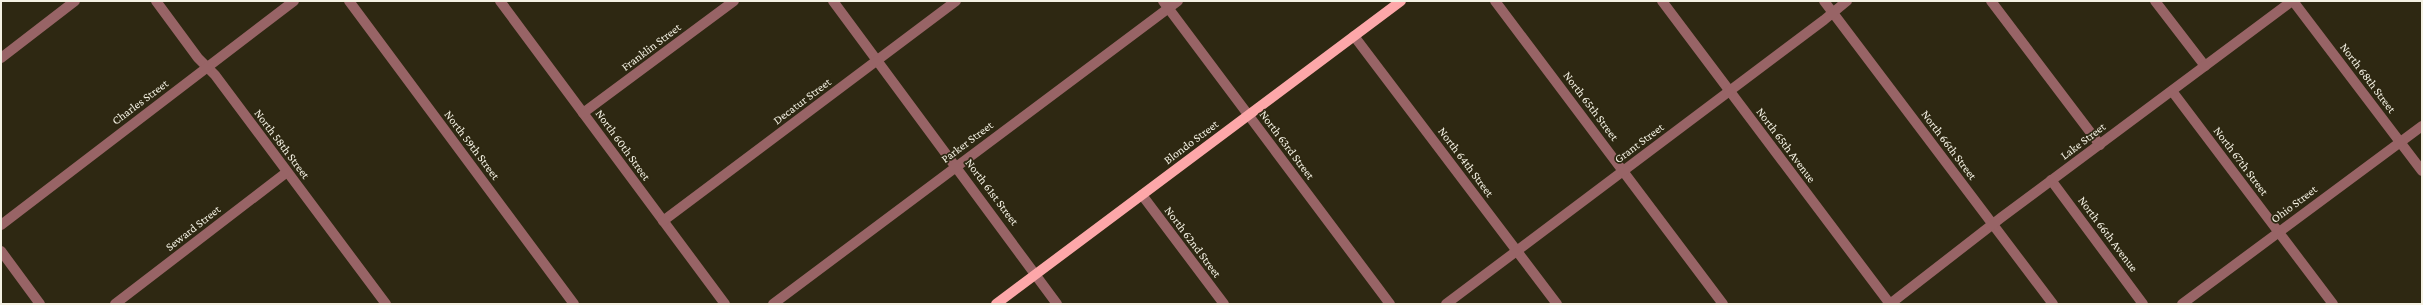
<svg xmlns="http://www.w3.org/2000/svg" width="2423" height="305" font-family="'Crimson Pro',serif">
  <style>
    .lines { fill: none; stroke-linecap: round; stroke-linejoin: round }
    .minor { stroke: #986466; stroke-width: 10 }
    .major { stroke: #fda7a9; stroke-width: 10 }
    .labels { text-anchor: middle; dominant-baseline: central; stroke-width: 3.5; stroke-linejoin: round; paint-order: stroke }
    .street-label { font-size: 12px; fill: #f4f1e3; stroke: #2e2812 }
  </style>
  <rect width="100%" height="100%" fill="#2e2812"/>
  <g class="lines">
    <g class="minor">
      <polyline points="156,1 198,58 215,75 386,304"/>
      <polyline points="349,1 574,304"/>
      <polyline points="500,1 725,304"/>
      <polyline points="833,1 1057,304"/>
      <polyline points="1163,1 1390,304"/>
      <polyline points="1495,1 1723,304"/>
      <polyline points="1662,1 1890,304"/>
      <polyline points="1824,1 2053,304"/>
      <polyline points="1991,1 2100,145"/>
      <polyline points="2155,1 2205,66"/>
      <polyline points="2293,1 2422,171"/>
      <polyline points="1354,36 1557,304"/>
      <polyline points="1,58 75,1"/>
      <polyline points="2172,91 2333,304"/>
      <polyline points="583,113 734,1"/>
      <polyline points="2051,180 2143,304"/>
      <polyline points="1142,195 1224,304"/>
      <polyline points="663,221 956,1"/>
      <polyline points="1,225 294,1"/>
      <polyline points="1,251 40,304"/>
      <polyline points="115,304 287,172"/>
      <polyline points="773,304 1178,1"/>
      <polyline points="1446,304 1824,20 1847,1"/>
      <polyline points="1890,304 2002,217 2292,1"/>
      <polyline points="2182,304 2422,126"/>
    </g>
    <polyline class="major" points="996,304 1401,1"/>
  </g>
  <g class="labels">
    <g class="street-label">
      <text transform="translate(651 47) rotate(-37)">Franklin Street</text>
      <text transform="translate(2368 78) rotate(53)">North 68th Street</text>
      <text transform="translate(802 101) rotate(-37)">Decatur Street</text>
      <text transform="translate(140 102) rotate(-37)">Charles Street</text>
      <text transform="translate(1591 106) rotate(53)">North 65th Street</text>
      <text transform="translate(2083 141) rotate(-37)">Lake Street</text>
      <text transform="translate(967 142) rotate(-37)">Parker Street</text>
      <text transform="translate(1191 142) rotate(-37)">Blondo Street</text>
      <text transform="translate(1639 143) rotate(-37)">Grant Street</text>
      <text transform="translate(282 144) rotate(53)">North 58th Street</text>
      <text transform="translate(472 145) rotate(53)">North 59th Street</text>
      <text transform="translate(623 145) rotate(54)">North 60th Street</text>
      <text transform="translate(1287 145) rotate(53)">North 63rd Street</text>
      <text transform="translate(1786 145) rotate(53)">North 65th Avenue</text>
      <text transform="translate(1949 145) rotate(53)">North 66th Street</text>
      <text transform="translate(2241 161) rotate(53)">North 67th Street</text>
      <text transform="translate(1466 162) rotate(53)">North 64th Street</text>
      <text transform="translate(992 192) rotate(53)">North 61st Street</text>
      <text transform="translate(2294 204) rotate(-37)">Ohio Street</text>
      <text transform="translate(193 228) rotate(-38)">Seward Street</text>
      <text transform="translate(2108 234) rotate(53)">North 66th Avenue</text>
      <text transform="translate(1193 242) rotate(53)">North 62nd Street</text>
    </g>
  </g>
  <rect width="2423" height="305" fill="none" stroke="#f4f1e3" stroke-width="4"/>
</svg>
